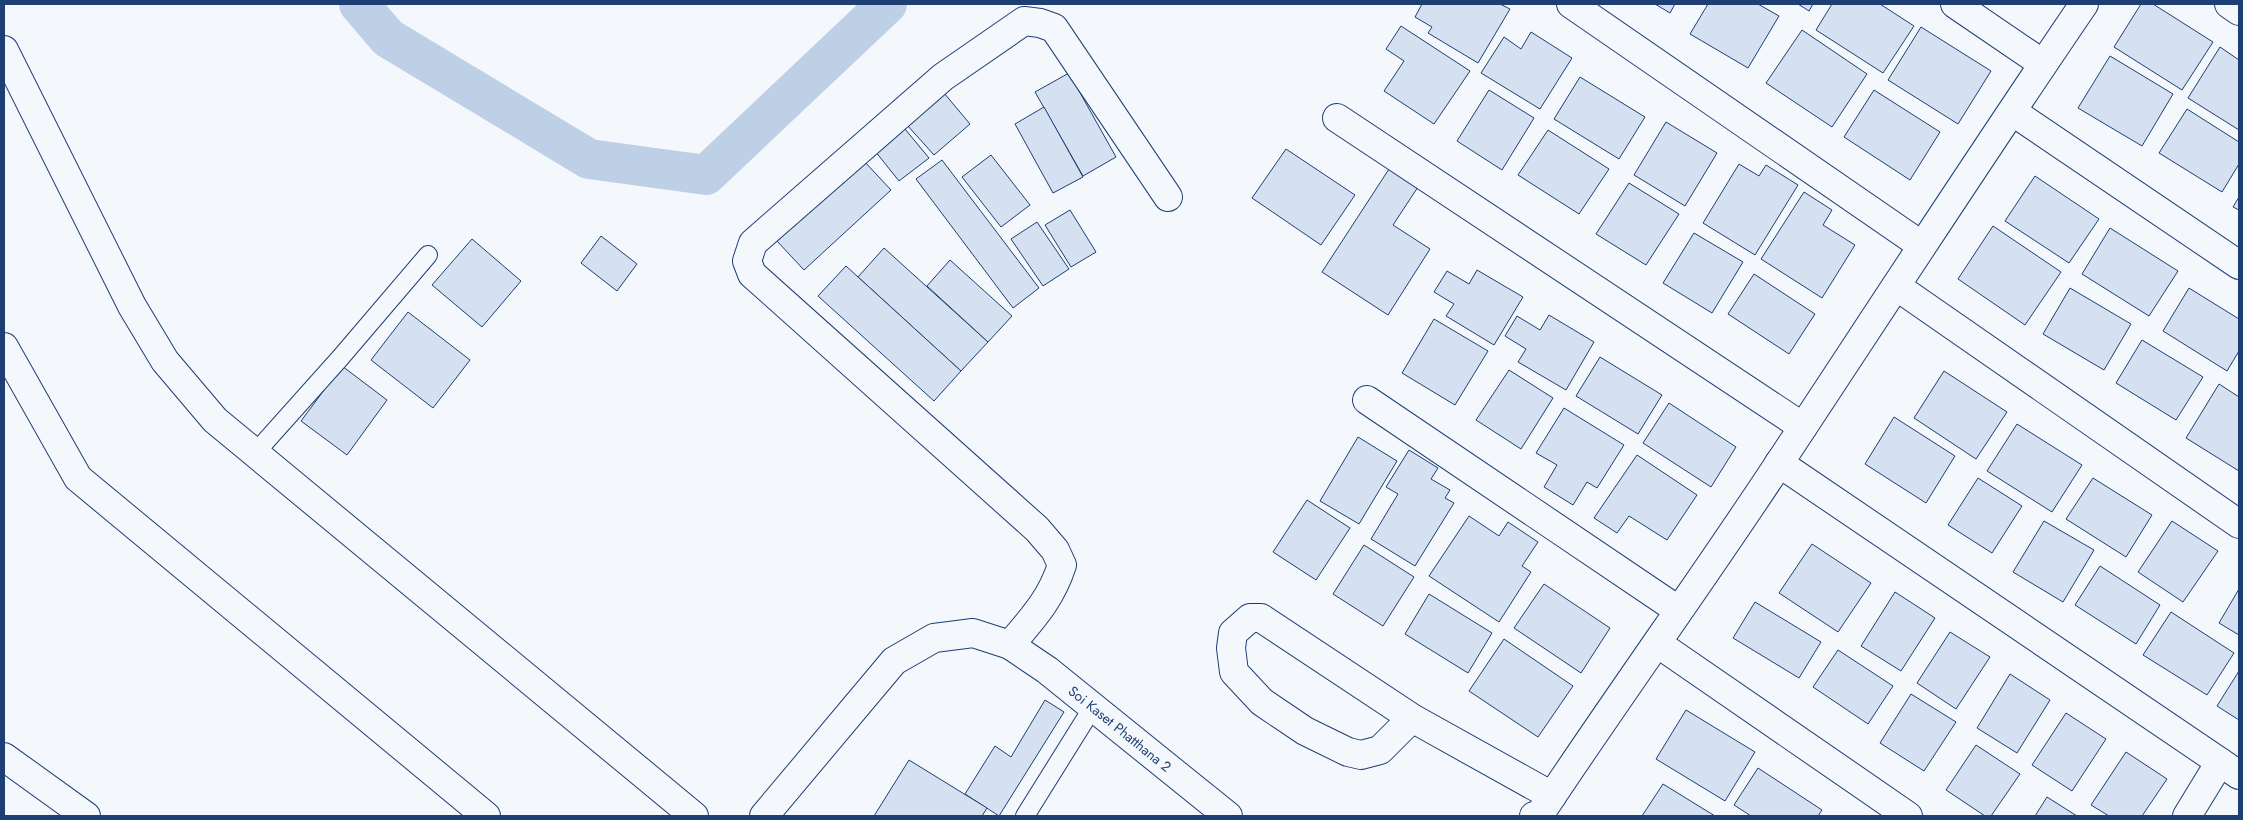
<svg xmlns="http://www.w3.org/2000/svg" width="2243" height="820" font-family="Jost,sans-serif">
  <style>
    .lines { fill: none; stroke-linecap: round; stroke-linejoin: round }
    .canal { stroke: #bed0e5; stroke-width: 40 }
    .building { fill: #d5e0f0; stroke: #1d3f73 }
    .service-casing { stroke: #1d3f73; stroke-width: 20 }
    .minor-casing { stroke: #1d3f73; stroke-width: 30 }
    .service { stroke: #f4f7fb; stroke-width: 18 }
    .minor { stroke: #f4f7fb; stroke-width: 28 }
    .labels { text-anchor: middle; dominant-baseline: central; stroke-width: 4; stroke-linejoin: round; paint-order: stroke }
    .street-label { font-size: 14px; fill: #1d3f73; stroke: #f4f7fb }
  </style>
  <rect width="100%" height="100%" fill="#f4f7fb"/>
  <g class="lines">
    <polyline class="canal" points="359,4 388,38 589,159 706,175 887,4"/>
  </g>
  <g class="building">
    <polygon points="1422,4 1500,4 1510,9 1478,63 1428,33 1432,27 1415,17"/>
    <polygon points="1655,4 1675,4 1670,13"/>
    <polygon points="1708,4 1758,4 1779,16 1748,68 1690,34"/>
    <polygon points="1798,4 1813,4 1809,11"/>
    <polygon points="1832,4 1880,4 1914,26 1883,73 1816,30"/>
    <polygon points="2141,4 2153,4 2213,42 2182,90 2114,47"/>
    <polygon points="1401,26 1470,71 1434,124 1384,91 1404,61 1386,49"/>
    <polygon points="1921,27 1991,71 1958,124 1888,80"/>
    <polygon points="1802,30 1867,74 1832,127 1766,83"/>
    <polygon points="1531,32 1572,58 1540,109 1481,73 1504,37 1521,49"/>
    <polygon points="2220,47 2239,60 2239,130 2188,98"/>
    <polygon points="2110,56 2173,94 2142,146 2078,108"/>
    <polygon points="1069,73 1116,157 1083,176 1035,92"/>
    <polygon points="1580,77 1645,117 1619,159 1554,119"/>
    <polygon points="1489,90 1534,118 1502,170 1457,141"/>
    <polygon points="1874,90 1940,132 1910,180 1844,137"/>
    <polygon points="944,93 970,124 934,155 907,125"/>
    <polygon points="1044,107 1083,177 1053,193 1015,124"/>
    <polygon points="2187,109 2239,142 2239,164 2222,192 2159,153"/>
    <polygon points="1666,122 1717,153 1685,206 1634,175"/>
    <polygon points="900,123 929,158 899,181 871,146"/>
    <polygon points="1548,130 1609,169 1579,214 1518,175"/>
    <polygon points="1286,149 1355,195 1321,245 1252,198"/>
    <polygon points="991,155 1030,205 1001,227 962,177"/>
    <polygon points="863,160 891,190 804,270 776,240"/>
    <polygon points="942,160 1039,288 1013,308 916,179"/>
    <polygon points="1739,164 1759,176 1766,165 1798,185 1755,255 1703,223"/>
    <polygon points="1389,169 1418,187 1393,225 1430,249 1388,315 1322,272"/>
    <polygon points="2035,176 2099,219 2069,263 2005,221"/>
    <polygon points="1629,183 1679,214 1646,265 1596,234"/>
    <polygon points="1804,192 1832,210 1823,225 1855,245 1822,298 1761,259"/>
    <polygon points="2239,197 2239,210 2233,207"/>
    <polygon points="1070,210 1096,252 1071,267 1045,225"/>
    <polygon points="1037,222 1069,269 1043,286 1011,239"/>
    <polygon points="1993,226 2061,272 2025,325 1958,279"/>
    <polygon points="2110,228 2178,271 2149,316 2082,274"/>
    <polygon points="1694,233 1743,262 1712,313 1663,283"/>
    <polygon points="601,236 637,264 617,291 581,263"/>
    <polygon points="472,239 521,281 482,327 432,285"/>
    <polygon points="884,248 988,342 961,371 858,277"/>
    <polygon points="950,260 1012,316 988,342 927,286"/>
    <polygon points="846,266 961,371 934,401 818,296"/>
    <polygon points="1477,270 1523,297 1494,345 1446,316 1454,304 1434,292 1447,271 1469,284"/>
    <polygon points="1754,274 1815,314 1789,354 1728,314"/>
    <polygon points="2070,288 2131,324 2104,370 2043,334"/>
    <polygon points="2189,288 2239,319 2239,351 2227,371 2163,331"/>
    <polygon points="408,312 470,360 433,408 371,360"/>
    <polygon points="1549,315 1594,342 1566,390 1518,362 1526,349 1505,336 1517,316 1540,330"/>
    <polygon points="1434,319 1488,351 1455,405 1402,373"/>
    <polygon points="2142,340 2203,377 2176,420 2116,383"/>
    <polygon points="1600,357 1662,395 1638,434 1576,396"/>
    <polygon points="342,366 387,400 347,455 301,421"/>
    <polygon points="1509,370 1553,398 1521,449 1476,420"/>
    <polygon points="1944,371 2007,412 1976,459 1914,418"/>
    <polygon points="2219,384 2239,397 2239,471 2186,438"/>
    <polygon points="1669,403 1736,447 1711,487 1643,443"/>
    <polygon points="1564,408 1624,445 1597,488 1587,482 1573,505 1544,487 1557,465 1536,453"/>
    <polygon points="1894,417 1955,456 1926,503 1865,464"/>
    <polygon points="2017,424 2082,465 2052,512 1987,471"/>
    <polygon points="1358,437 1397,461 1359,524 1320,501"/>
    <polygon points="1409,450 1438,468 1431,479 1450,490 1445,498 1454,503 1415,566 1371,539 1398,494 1386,487"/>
    <polygon points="1637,455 1697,495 1667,540 1629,516 1617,533 1594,518"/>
    <polygon points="1978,478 2022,506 1992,553 1948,525"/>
    <polygon points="2093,478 2152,515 2126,557 2066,519"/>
    <polygon points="1307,500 1350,528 1316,580 1273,552"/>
    <polygon points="1469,516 1499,536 1508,522 1538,542 1522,566 1531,572 1499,622 1429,576"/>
    <polygon points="2044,521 2094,550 2063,602 2013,572"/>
    <polygon points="2172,521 2218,551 2183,602 2138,572"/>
    <polygon points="1812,544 1871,583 1838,632 1779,593"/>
    <polygon points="1364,545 1414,577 1383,626 1333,594"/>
    <polygon points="2100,566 2160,605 2136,644 2075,605"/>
    <polygon points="1544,584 1610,628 1581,673 1514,628"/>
    <polygon points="2239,589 2239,635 2219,623"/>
    <polygon points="1895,592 1935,618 1901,671 1861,646"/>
    <polygon points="1429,594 1492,633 1468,673 1405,634"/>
    <polygon points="1755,602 1821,642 1799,678 1733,638"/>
    <polygon points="2171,612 2234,653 2207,695 2143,655"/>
    <polygon points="1950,632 1990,657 1956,709 1917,683"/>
    <polygon points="1504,639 1573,686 1538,737 1469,691"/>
    <polygon points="1838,650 1893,686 1868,724 1813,687"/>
    <polygon points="2239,671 2239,720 2217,706"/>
    <polygon points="2010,674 2050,700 2017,753 1977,728"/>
    <polygon points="1911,694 1956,722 1924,771 1880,743"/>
    <polygon points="1045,700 1064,712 999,816 965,794 995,746 1011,757"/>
    <polygon points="1686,710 1755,752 1725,801 1656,759"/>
    <polygon points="2066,713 2106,739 2072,791 2032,765"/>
    <polygon points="1976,745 2020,774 1991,816 1985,816 1946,790"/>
    <polygon points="2126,752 2167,779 2142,816 2109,816 2091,805"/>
    <polygon points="909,760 987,808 982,816 874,816"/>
    <polygon points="1758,768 1822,810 1818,816 1751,816 1734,805"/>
    <polygon points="1663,784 1715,816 1642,816"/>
    <polygon points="2047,797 2077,816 2035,816"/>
  </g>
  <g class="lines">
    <defs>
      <g id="service">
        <polyline points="256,452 341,357 428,255"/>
        <polyline points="1025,816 1093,707"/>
      </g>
      <g id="minor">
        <polyline points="1571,4 1921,245"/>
        <polyline points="1955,4 2043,64"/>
        <polyline points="2229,4 2239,11"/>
        <polyline points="4,50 132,306 165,361 215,420 694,816"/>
        <polyline points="2013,112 2239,265"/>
        <polyline points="1337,118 1803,427"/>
        <polyline points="1896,286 2239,524"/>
        <polyline points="4,347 78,478 486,816"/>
        <polyline points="1367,400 1678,610"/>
        <polyline points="1779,463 2239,775"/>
        <polyline points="1657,643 1908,816"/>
        <path d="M1010,645C1033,618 1051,599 1062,565L1055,550L1037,529L752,274L747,261L753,243L943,77L1024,21L1040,23L1054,28L1168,197"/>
        <polyline points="1412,718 1380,750 1361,755 1348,752 1305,731 1262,702 1234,672 1231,648 1233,633 1250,618 1261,618 1412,718 1552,796"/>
        <polyline points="4,757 86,816"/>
        <path id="s1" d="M764,816L894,661L934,638L973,633L1010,645L1047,670L1228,816"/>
        <path d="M1534,816H1539L1544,808C1621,692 1703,579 1780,462C1881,309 1981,155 2084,4"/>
        <polyline points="2187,816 2220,762"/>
      </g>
    </defs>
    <use href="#service" class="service-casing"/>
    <use href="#minor" class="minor-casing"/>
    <use href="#service" class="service"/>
    <use href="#minor" class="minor"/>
  </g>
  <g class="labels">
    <g class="street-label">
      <text stroke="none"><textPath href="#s1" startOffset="465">Soi Kaset Phatthana 2</textPath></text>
    </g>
  </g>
  <rect width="2243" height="820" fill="none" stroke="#1d3f73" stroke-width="10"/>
</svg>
